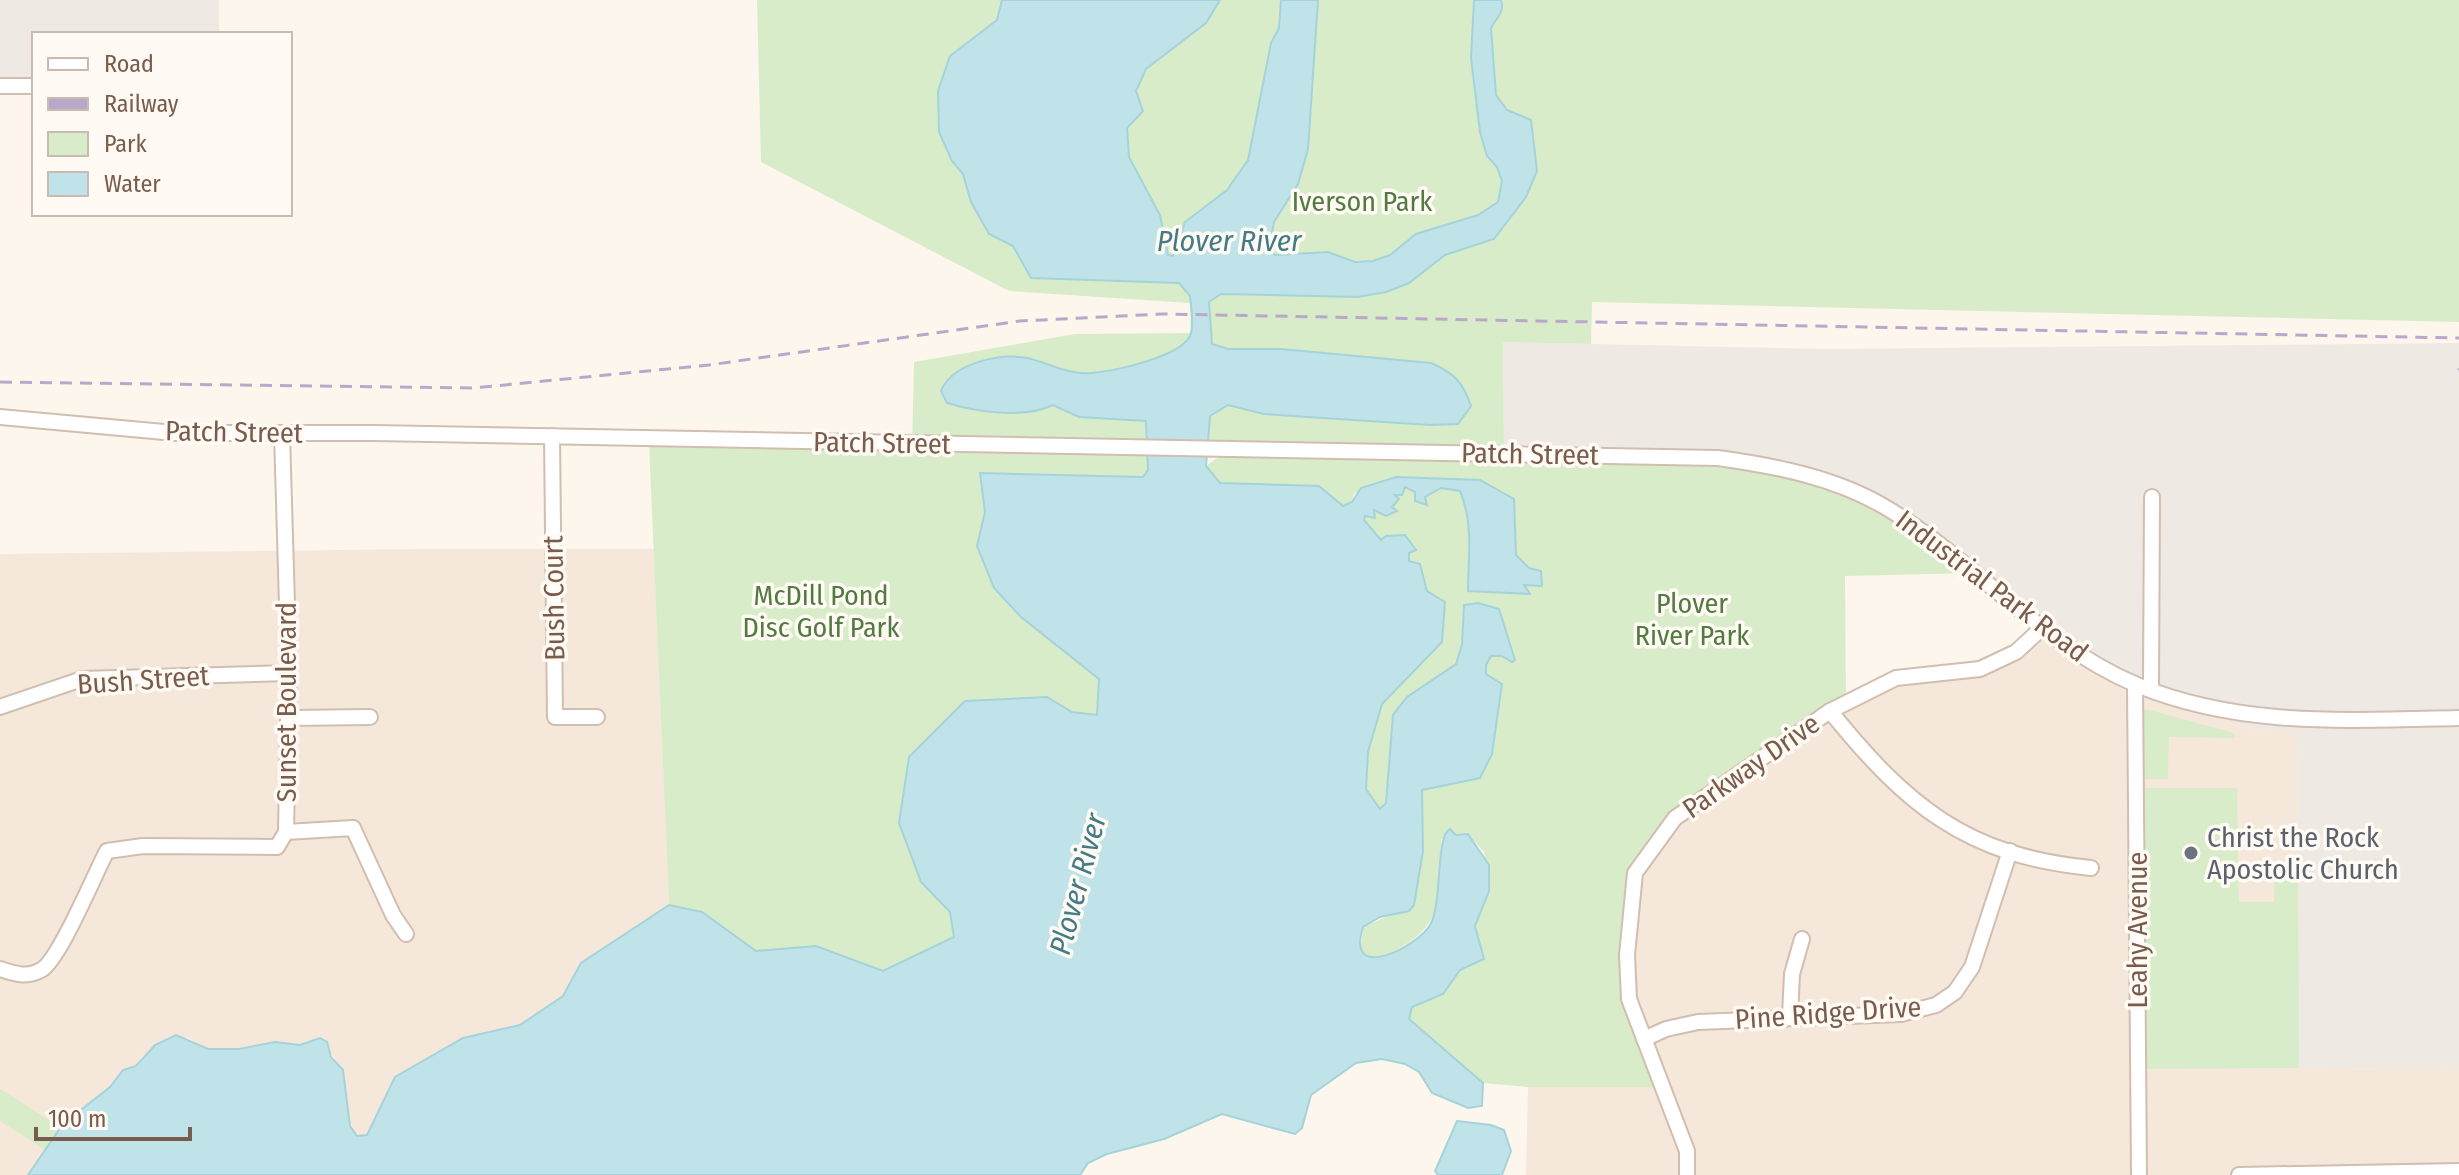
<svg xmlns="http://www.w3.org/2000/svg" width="2459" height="1175" font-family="'Fira Sans Condensed',sans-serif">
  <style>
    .residential { fill: #f5e8da }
    .industrial { fill: #efe9e4 }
    .green { fill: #d8ecc9 }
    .water { fill: #bfe3e8; stroke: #a5d3da; stroke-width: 2 }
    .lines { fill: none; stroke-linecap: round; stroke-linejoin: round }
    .minor-casing { stroke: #d1beb0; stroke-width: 18 }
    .minor { stroke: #fff; stroke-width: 14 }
    .rail { stroke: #b9a8c9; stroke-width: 3; stroke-dasharray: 12 8; stroke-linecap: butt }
    .worship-dot { fill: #6b7280; stroke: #fffaf3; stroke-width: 3 }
    .labels { text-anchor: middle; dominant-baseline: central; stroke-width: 7; stroke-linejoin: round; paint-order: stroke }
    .park-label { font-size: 28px; fill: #537a41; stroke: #fffaf3 }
    .street-label { font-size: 28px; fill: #7a5c4d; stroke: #fffaf3 }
    .worship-label { font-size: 28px; fill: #5b616d; stroke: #fffaf3; text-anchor: start }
    .water-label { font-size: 30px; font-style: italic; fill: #437c86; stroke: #fffaf3 }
  </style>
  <rect width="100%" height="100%" fill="#fdf6ec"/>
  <g class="residential">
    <polygon points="426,549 654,549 669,905 581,962 563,996 520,1025 463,1038 378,1110 368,1135 357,1136 350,1126 343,1070 320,1038 300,1045 275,1042 239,1049 208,1049 188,1038 142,1056 136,1066 123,1070 110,1087 63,1124 28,1175 0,1175 0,554"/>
    <polygon points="2042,628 2250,728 2297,732 2300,1068 2459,1069 2459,1175 1526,1175 1528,1087 1662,1087 1629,999 1635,873 1675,818 1830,711 1896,678 1980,669"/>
  </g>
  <g class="industrial">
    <polygon points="0,0 219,0 219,34 34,34 34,82 0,81"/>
    <polygon points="1503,342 1829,349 2459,343 2459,1069 2299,1068 2297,733 2250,728 2170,702 2078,653 1976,573 1504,453"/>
  </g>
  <g class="green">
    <path d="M757,0H2459V322L1592,302L1591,344L1503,342L1504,453L1718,458L1846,488L1976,573L1845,576L1846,702L1675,818L1635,873L1628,977L1663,1087H1528L1483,1083L1409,1019L1412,1007L1443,994L1460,970L1484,959L1475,926L1489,891L1484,852L1468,834L1441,839C1441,891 1446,926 1394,951C1380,958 1372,962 1361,950L1363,927L1414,905L1423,851L1422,790L1480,777L1485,665L1491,656H1502L1512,662L1514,660L1503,621L1464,605L1462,645L1456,664L1407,697L1393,715L1386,803L1380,810L1366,790L1368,752L1382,704L1394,689L1427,591L1420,564L1409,562V553L1415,550L1405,535L1386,536L1381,540L1364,520L1365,516H1374V510L1386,515L1396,510L1392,507L1394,495L1405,487L1424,497L1441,488L1460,491C1469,511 1475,551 1468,571L1484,590L1528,592L1523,588L1528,585L1529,568L1516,555L1513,499L1396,477L1354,494L1352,502L1343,506L1319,486L1220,483L1206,466L1223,454H1147L1148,470L1143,477L980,473L985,512L977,546L994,587L1021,617L1099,679L1097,715L1072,712L1047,697L921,882L950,912L955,937L883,971L816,946L756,951L702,912L669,905L649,443L912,448L914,362L1075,334L1191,333L1190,303L1009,291L761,162Z"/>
    <polygon points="2146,709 2234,733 2235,738 2169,737 2168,779 2141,779 2142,712"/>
    <polygon points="2141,788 2237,788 2239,902 2274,902 2275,873 2298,873 2299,1068 2143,1069"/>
    <polygon points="0,1089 60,1127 45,1150 0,1121"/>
  </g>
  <g class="water">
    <path d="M1002,0H1220L1206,23L1146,69L1136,91L1143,111L1127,128L1129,157L1160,215L1168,255L1173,256L1185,222L1227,190L1248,160L1271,43L1279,28L1281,0H1318L1308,149L1298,184L1274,222L1269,249L1275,255L1328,252L1355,262L1373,261L1390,255L1416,234L1478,215L1498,202L1502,181L1497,167L1487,156L1480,132L1471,58L1474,0H1501C1505,13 1496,18 1491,28L1496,95L1507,110L1531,120L1537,171L1526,197L1494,239L1445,255L1409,283L1386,292L1358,297L1221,294L1209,302L1212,344L1228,349H1281L1431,363C1454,373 1463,382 1471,406L1458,424L1430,425L1264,414L1228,405L1210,416L1206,466L1220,483L1319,486L1343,506L1352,502L1361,488L1396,477L1480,480L1514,499L1516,555L1529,568L1541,571L1542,586L1524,585L1530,594L1468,591C1468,557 1474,524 1460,491L1441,488L1425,497L1427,505L1415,501V492L1405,487L1402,495H1395L1399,499L1392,507L1397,511L1386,516L1374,510L1375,518L1365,516L1364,520L1381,540L1386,536L1405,535L1416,550L1409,553V561L1420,564L1427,591L1445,602L1442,642L1382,704L1368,752L1366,789L1380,809L1386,803L1393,715L1407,697L1456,664L1462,645L1464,605L1478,603L1499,609L1515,660L1512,662L1502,656H1491L1486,665V674L1502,684L1492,754L1480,778L1422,790L1423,851L1414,905L1409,911L1380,917L1363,927C1345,984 1417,947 1430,925C1443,904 1435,836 1450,829L1456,835L1468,834L1489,865V891L1475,926L1484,959L1460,970L1443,994L1412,1007L1409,1019L1483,1083L1482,1106L1468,1108L1432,1093L1419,1072L1405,1064L1382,1059L1356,1063L1311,1095L1302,1128L1295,1134L1222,1114L1164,1139L1107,1154L1088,1163L1080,1175H28L63,1124L110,1087L123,1070L136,1066L155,1045L176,1035L208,1049H239L275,1042L300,1045L320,1038L327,1042L331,1057L343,1070L350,1126L357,1136L367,1135L395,1077L463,1038L520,1025L563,996L581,963L669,905L702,912L756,951L816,946L883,971L954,937L950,912L921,882L899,823L909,757L965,701L1047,697L1072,712L1097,715L1099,679L1021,617L994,588L977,546L985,512L980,473L1143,477L1148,470L1146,421L1079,417L1053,405C1024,419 977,412 947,403L941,391C952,363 1000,353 1027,358C1050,363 1067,375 1092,373C1114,371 1186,356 1191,333C1194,322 1191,307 1190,296L1179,283L1031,278L1013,246L989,234L971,202L963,174L952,161L939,132L938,91L950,56L997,20Z"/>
    <polygon points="1457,1121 1491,1125 1504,1130 1511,1151 1502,1175 1438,1175 1435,1171"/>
  </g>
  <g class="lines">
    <defs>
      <g id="minor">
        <polyline points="0,86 34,86"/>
        <path d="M0,417L175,433H374L1718,458C1775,466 1834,477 1885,507C1973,559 2041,645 2137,685C2241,728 2349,720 2459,718"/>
        <polyline points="282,434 289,673 286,832 353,828 393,915 406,934"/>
        <polyline points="552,436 555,717 597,717"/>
        <polyline points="2135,684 2139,1175"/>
        <polyline points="2151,689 2152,497"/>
        <polyline points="0,707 82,679 289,673"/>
        <path d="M1830,711C1906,805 1966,856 2091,868"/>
        <polyline points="289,718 370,717"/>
        <path d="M0,969C15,974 27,978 41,970C59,961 95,873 107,851L143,846L277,847L286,832"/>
        <polyline points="1790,1016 1792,974 1802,939"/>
        <polyline points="1644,1039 1666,1029 1698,1022 1901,1014 1936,1005 1955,992 1972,967 2010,851"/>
        <polyline points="1687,1175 1687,1151 1629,999 1627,955 1635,873 1675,818 1830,711 1896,678 1980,669 2016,652 2042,628"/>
        <polyline points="2239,1175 2459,1171"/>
      </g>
    </defs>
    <use href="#minor" class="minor-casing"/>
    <use href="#minor" class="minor"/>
    <g class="rail">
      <polyline points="2458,370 2459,369"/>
      <polyline points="0,382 473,388 709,365 1020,321 1162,314 2459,338"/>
    </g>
  </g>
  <circle class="worship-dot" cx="2191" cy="853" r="8"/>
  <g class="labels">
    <g class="park-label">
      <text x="1362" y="201">Iverson Park</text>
      <text x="821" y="595">McDill Pond<tspan x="821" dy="32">Disc Golf Park</tspan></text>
      <text x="1692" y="603">Plover<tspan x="1692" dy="32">River Park</tspan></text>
    </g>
    <g class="street-label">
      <text transform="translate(234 432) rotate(1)">Patch Street</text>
      <text transform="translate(882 443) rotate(1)">Patch Street</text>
      <text transform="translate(1530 454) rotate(1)">Patch Street</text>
      <text transform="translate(1992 586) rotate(37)">Industrial Park Road</text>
      <text transform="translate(554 598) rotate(-91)">Bush Court</text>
      <text transform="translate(143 680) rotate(-4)">Bush Street</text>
      <text transform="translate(286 702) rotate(-90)">Sunset Boulevard</text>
      <text transform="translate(1751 766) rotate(-35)">Parkway Drive</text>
      <text transform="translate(2137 930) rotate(-90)">Leahy Avenue</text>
      <text transform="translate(1828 1013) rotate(-4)">Pine Ridge Drive</text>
    </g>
    <g class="worship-label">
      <text x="2207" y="837">Christ the Rock<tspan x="2207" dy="32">Apostolic Church</tspan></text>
    </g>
    <g class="water-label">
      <text x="1229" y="241">Plover River</text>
      <text transform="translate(1078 884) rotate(-75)">Plover River</text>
    </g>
  </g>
  <rect x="32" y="32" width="260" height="184" fill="#fffaf3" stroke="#cabbb1" stroke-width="2"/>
  <rect x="48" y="58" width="40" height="12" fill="#ffffff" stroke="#cabbb1" stroke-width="2"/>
  <text x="104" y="72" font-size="24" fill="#7a5c4d">Road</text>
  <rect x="48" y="98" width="40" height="12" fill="#b9a8c9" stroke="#cabbb1" stroke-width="2"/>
  <text x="104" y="112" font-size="24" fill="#7a5c4d">Railway</text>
  <rect x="48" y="132" width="40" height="24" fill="#d8ecc9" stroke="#cabbb1" stroke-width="2"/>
  <text x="104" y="152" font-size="24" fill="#7a5c4d">Park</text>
  <rect x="48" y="172" width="40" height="24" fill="#bfe3e8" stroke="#cabbb1" stroke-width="2"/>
  <text x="104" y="192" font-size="24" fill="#7a5c4d">Water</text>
  <path d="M36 1127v12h154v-12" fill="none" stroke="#7a5c4d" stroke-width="4"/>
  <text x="48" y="1127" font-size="24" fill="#7a5c4d" stroke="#fffaf3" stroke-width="6" paint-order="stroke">100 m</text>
</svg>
